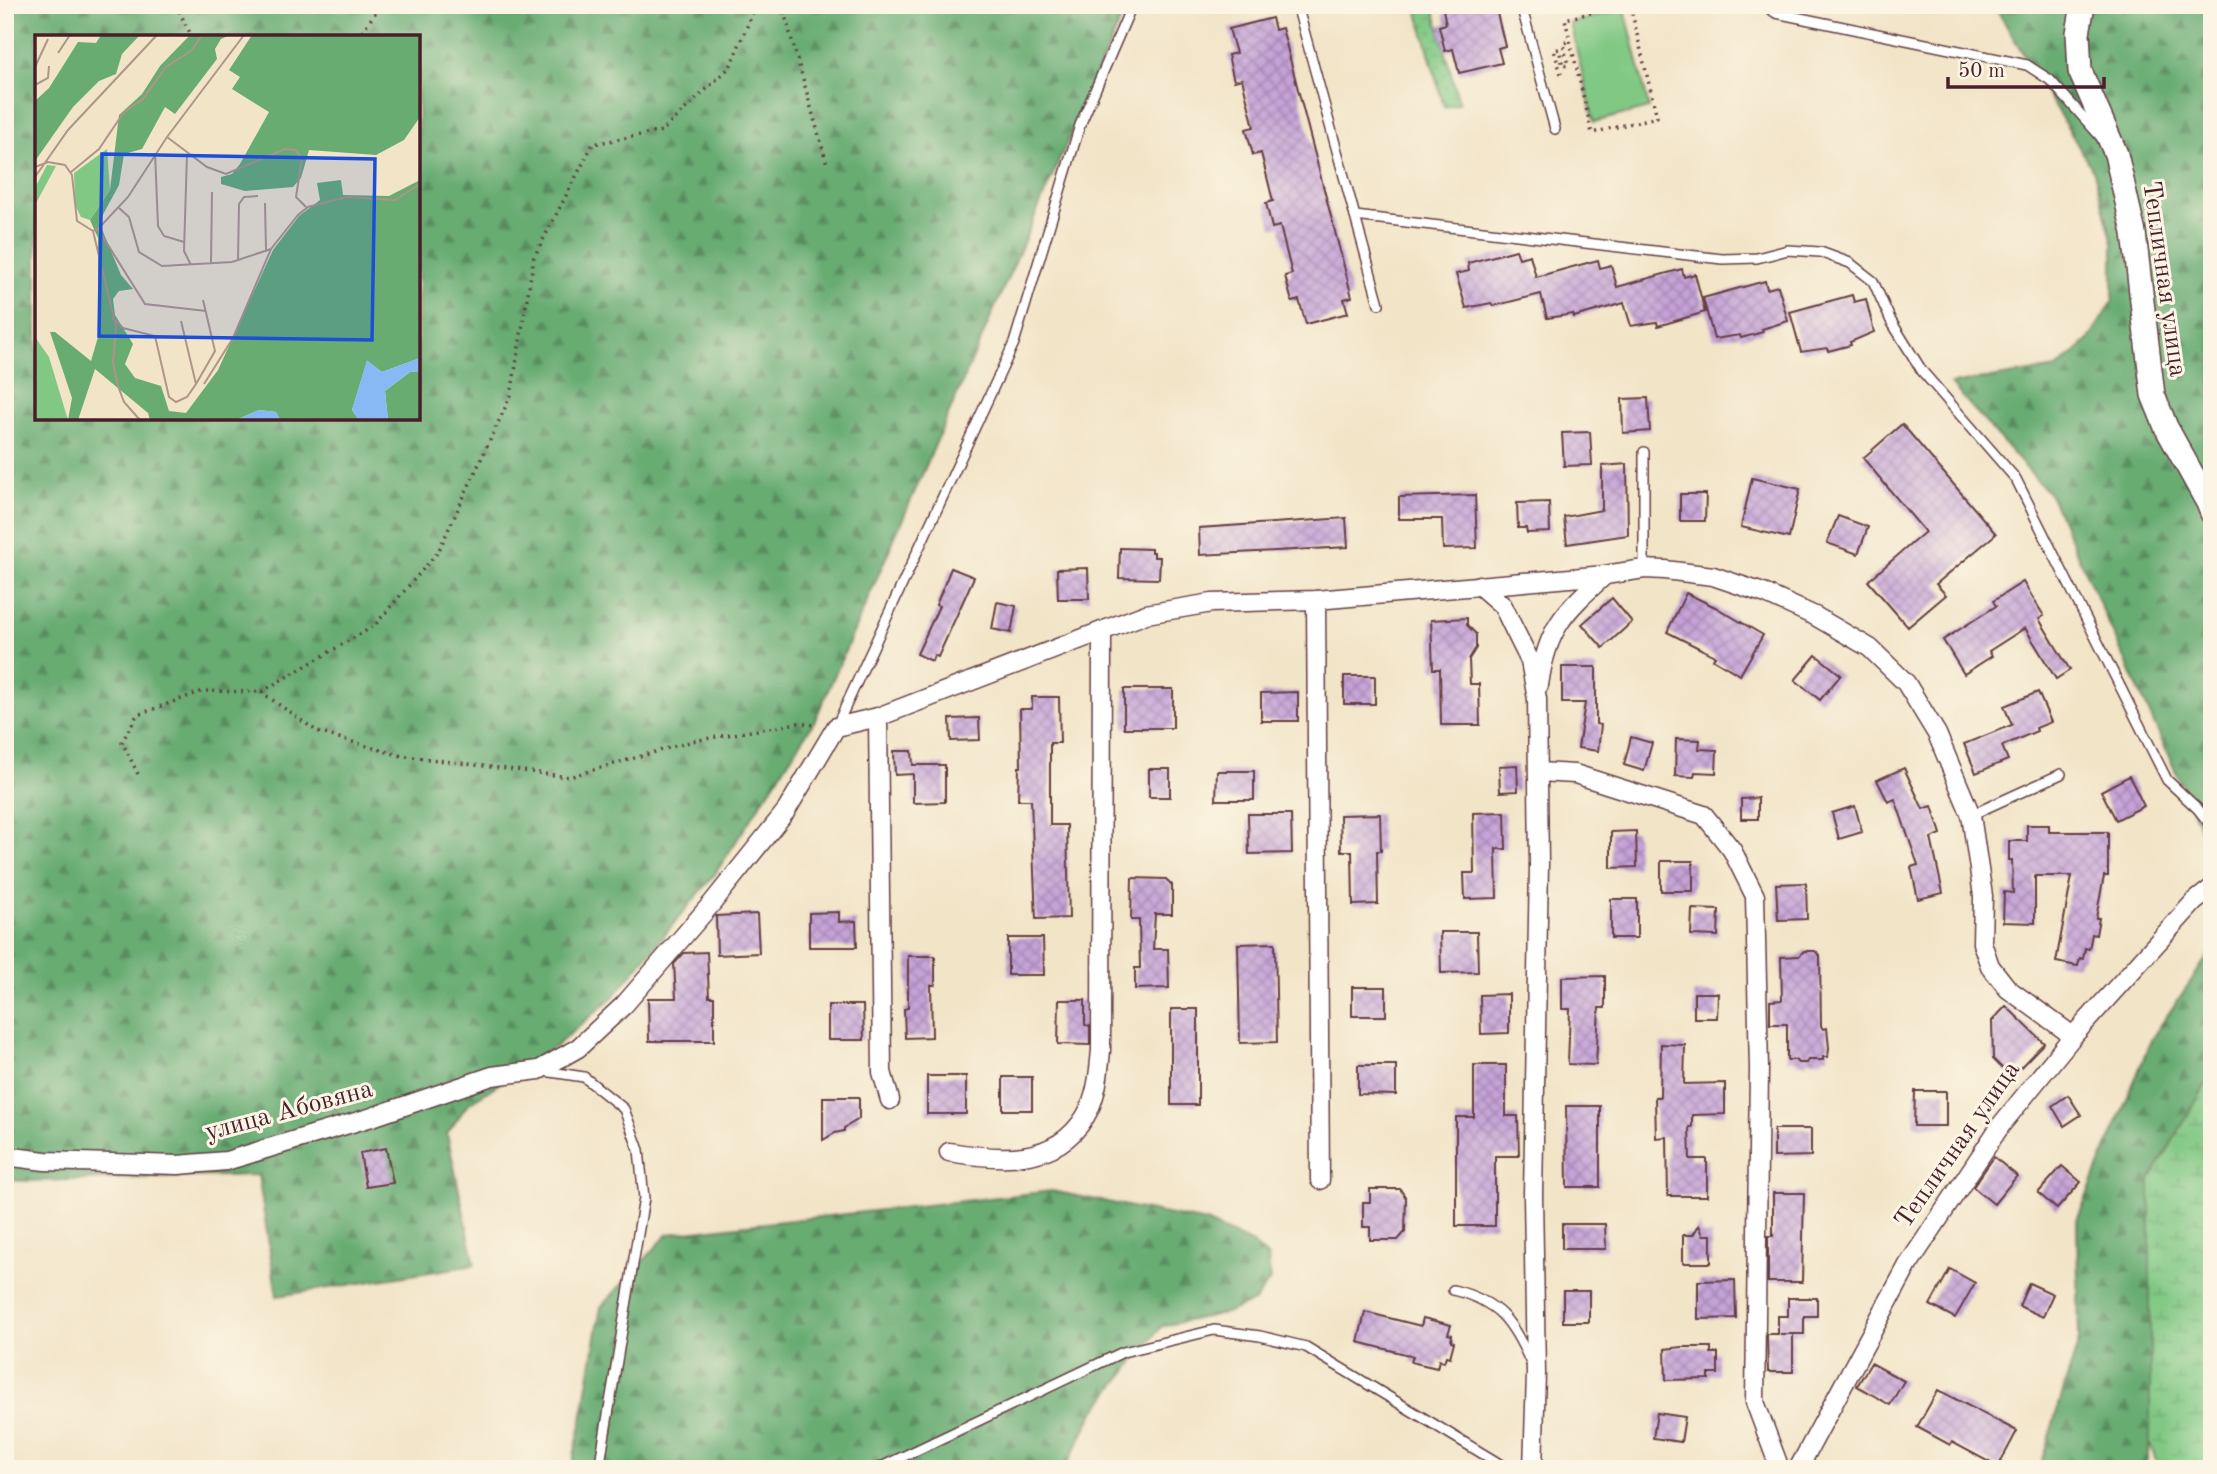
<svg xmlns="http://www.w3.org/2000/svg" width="2217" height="1474" font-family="'Old Standard TT',serif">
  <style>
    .grass { fill: url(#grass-dots); stroke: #657458; stroke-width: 2 }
    .forest { fill: url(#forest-firs); stroke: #59664e; stroke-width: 2; fill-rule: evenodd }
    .wetland { fill: url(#wetland-marsh); stroke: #657458; stroke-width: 2 }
    .park { fill: #80c884; stroke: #657458; stroke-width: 2 }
    .building { fill: url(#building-cross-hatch) }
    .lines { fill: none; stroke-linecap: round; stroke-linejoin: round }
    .service-casing { stroke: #633d42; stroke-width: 12 }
    .minor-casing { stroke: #633d42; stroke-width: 21 }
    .tertiary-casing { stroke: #633d42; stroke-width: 26 }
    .path { stroke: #633d42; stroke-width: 3.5; stroke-dasharray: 2 5; stroke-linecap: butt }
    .service { stroke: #fff; stroke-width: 9 }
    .minor { stroke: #fff; stroke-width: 18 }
    .tertiary { stroke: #fff; stroke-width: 23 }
    .labels { text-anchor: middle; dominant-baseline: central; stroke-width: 6; stroke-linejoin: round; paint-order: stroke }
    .street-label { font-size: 26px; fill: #4a1f2b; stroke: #fcf5e5 }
    .inset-road { fill: none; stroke: #af9589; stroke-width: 2 }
    .view { fill: #1d4ed8; fill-opacity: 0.15; stroke: #1d4ed8; stroke-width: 3.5 }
    .inset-edge { fill: none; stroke: #4a1f2b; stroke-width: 3.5 }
  </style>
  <defs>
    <pattern id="grass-dots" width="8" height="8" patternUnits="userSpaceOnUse" patternTransform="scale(1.75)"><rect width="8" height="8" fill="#80c884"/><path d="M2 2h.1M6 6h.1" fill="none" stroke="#70ab72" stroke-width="1.8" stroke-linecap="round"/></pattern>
    <pattern id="forest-firs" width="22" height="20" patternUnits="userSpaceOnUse" patternTransform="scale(1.75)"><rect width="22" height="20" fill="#68ac72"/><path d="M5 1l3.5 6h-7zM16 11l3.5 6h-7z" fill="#588b5e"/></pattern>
    <pattern id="wetland-marsh" width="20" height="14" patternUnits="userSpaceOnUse" patternTransform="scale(1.75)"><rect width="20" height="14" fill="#80c884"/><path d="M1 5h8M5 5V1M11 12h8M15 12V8" fill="none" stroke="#70ab72"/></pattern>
    <pattern id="building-cross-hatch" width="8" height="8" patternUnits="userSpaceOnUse" patternTransform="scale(1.75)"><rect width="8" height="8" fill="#c5a3d8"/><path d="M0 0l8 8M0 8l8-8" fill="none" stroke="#a284af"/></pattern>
  </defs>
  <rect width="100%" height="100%" fill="#fcf5e5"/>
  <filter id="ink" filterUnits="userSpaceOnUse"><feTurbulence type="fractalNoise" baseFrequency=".0143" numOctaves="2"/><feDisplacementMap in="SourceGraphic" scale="14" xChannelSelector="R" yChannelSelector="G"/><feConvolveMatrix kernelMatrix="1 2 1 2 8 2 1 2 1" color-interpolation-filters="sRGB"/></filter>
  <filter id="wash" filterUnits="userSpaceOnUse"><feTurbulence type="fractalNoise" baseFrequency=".00686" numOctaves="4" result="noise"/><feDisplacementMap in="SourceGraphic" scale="28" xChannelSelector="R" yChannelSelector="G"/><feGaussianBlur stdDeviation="1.57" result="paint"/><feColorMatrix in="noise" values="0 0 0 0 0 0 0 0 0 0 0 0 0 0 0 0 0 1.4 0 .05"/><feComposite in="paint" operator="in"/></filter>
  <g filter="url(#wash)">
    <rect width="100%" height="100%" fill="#f2e4c7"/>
    <polygon class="grass" points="1416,5 1433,5 1459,103 1444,107"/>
    <g class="forest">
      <path d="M5,5H1127L815,720L715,874L613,997L556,1046L468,1104L447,1134L475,1265L277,1296L258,1175L34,1181L5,1180ZM37,37H418V418H37Z"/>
      <polygon points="1994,5 2212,5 2212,864 2190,803 2051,496 1951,384 2057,368 2088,341 2113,300 2113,243 2094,172"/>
      <polygon points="2212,950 2212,1074 2150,1180 2150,1444 2145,1469 2039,1469 2079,1340 2077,1220 2152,1038"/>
      <polygon points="1052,1191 1206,1222 1253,1244 1268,1258 1270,1280 1254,1302 1225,1313 1162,1326 1094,1412 1065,1469 571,1469 582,1420 601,1307 668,1234"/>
    </g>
    <polygon class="wetland" points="2212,1074 2212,1469 2159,1469 2150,1444 2150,1180"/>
    <polygon class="park" points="1625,9 1649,108 1594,122 1570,23"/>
    <g id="blocks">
      <g class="building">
        <polygon points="1442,5 1495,5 1505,46 1498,48 1502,63 1459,73 1453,49 1445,51 1439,26 1446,24"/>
        <polygon points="1272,18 1275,30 1282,28 1352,297 1344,299 1348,313 1306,324 1299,300 1292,302 1285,276 1292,274 1280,226 1272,228 1266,203 1273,201 1261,153 1253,155 1246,129 1254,127 1242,79 1234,81 1228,55 1236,53 1229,29"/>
        <polygon points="1516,250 1519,258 1530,255 1536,277 1598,260 1600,268 1611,265 1617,287 1682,269 1684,277 1695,274 1705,312 1658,326 1657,322 1631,326 1624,303 1574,317 1573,314 1547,318 1541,294 1493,306 1491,303 1466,308 1456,274 1469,271 1468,263"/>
        <polygon points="1765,281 1767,289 1778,286 1788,321 1762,329 1763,332 1741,338 1740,335 1714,339 1703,298"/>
        <polygon points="1852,295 1854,302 1866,299 1874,332 1850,342 1851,345 1828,351 1827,348 1801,352 1790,312"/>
        <polygon points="1648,398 1650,431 1623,433 1622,399"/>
        <polygon points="1902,424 1996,534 1936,584 1946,595 1908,627 1868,581 1925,532 1863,458"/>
        <polygon points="1590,432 1592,465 1564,466 1562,433"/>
        <polygon points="1627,464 1628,535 1567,544 1564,517 1602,510 1602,466"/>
        <polygon points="1752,478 1800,489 1789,538 1741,527"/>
        <polygon points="1680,494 1706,494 1705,521 1680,521"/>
        <polygon points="1475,495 1477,548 1443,549 1442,519 1399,519 1399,497"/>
        <polygon points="1549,502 1550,532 1527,533 1526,528 1518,528 1517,503"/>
        <polygon points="1838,516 1868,527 1858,554 1827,543"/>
        <polygon points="1346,518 1348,547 1200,555 1199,528"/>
        <polygon points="1120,548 1151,549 1151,552 1154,552 1154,557 1160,557 1159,579 1119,578"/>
        <polygon points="951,568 974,577 938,657 934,655 932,661 917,654 939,606 936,605"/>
        <polygon points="1088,568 1089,599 1058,599 1057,569"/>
        <polygon points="2023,582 2044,616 2039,619 2070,670 2056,679 2025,628 1989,651 1992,656 1964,674 1943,640 1996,606 1993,601"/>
        <polygon points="1686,593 1715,607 1763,635 1740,675 1713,659 1715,656 1667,632"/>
        <polygon points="1612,598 1632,622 1603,648 1582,624"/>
        <polygon points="997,602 1016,606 1011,633 992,629"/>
        <polygon points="1467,618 1467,625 1476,634 1476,648 1469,659 1470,684 1479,684 1480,725 1441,725 1440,669 1433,669 1431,620"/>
        <polygon points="1816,655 1841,675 1820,700 1795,680"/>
        <polygon points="1562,667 1596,667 1596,724 1601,725 1598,751 1578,748 1585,703 1562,703"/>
        <rect x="1344" y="676" width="31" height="28"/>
        <rect x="1124" y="689" width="49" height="39"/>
        <polygon points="1298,692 1298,721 1261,721 1261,693"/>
        <polygon points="2038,692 2051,722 2036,728 2037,731 2002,746 2008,760 1976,773 1964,744 2012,725 2004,706"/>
        <polygon points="1032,697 1059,697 1060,743 1050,743 1050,825 1067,825 1069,918 1036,919 1031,800 1018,800 1019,767 1021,767 1020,709 1032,709"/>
        <polygon points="979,718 980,740 951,741 950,719"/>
        <polygon points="1631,737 1652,743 1644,771 1624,765"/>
        <polygon points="1676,739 1700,740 1699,749 1717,750 1716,773 1695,772 1694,777 1675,776"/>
        <polygon points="894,751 912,751 913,765 945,765 945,802 913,803 913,774 895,775"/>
        <polygon points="1517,765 1518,791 1500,792 1499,766"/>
        <polygon points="1904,768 1923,809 1932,806 1941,834 1931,838 1943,893 1918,899 1911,867 1918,865 1895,799 1888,802 1877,780"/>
        <rect x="1149" y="769" width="21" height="28"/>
        <polygon points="1217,771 1254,771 1254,800 1216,800"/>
        <polygon points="2129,776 2144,806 2116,820 2101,791"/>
        <polygon points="1758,798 1758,819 1741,819 1741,799"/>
        <polygon points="1855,806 1862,832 1839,839 1832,813"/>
        <polygon points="1505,812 1506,849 1496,849 1497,898 1465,899 1464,873 1474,873 1473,813"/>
        <polygon points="1248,814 1291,814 1292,853 1249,854"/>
        <polygon points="1380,814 1381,851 1377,851 1378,904 1353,905 1352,851 1341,851 1340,815"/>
        <polygon points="2027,825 2049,825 2049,832 2108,832 2108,876 2104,876 2096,918 2099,918 2096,935 2092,934 2089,949 2085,948 2083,959 2080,958 2078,966 2056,962 2072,876 2035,876 2035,923 2003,922 2004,892 2013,893 2012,860 2009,860 2009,841 2027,841"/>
        <polygon points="1636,831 1637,867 1611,868 1611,832"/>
        <rect x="1661" y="861" width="32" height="30"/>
        <polygon points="1132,878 1166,879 1172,885 1172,914 1155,914 1153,949 1168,949 1169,988 1135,989 1135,968 1140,968 1139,920 1131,920"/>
        <polygon points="1806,883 1807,919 1778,920 1776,884"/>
        <rect x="1611" y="899" width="26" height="39"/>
        <polygon points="1692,909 1719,910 1718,936 1691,935"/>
        <polygon points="839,912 839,922 856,921 857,947 809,947 809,913"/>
        <polygon points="757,914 759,953 717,955 716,916"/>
        <polygon points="1440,932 1477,932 1478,972 1441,973"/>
        <polygon points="1008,938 1043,938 1044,975 1008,975"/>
        <polygon points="1275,943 1277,1042 1240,1043 1238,944"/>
        <polygon points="1804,951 1815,951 1820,956 1821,1026 1823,1029 1827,1028 1829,1048 1828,1057 1823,1057 1823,1060 1808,1060 1806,1063 1798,1063 1795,1060 1787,1060 1787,1024 1770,1024 1770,1001 1782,1000 1781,957 1799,956"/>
        <polygon points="707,952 709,997 714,997 714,1041 649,1041 648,998 676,998 674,964 684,953"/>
        <polygon points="908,956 935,956 935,985 931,985 932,1037 905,1038 904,1009 908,1008"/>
        <polygon points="1605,976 1605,1008 1599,1008 1596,1065 1568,1064 1570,1009 1562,1009 1562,977"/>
        <rect x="1352" y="987" width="34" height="29"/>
        <polygon points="1694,993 1718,993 1717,1018 1694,1018"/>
        <polygon points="1509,994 1509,1033 1481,1034 1480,995"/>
        <polygon points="1059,1000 1085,1000 1085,1025 1090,1026 1090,1045 1058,1044"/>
        <polygon points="828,1005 863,1005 864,1040 828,1040"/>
        <polygon points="2006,1006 2044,1043 2011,1077 1993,1059 1992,1021"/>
        <rect x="1171" y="1009" width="27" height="96"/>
        <polygon points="1661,1044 1685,1045 1684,1084 1725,1083 1725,1114 1692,1115 1692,1127 1689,1127 1690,1159 1707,1159 1707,1196 1668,1196 1667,1137 1656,1138 1655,1097 1660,1097"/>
        <polygon points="1358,1065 1396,1065 1396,1095 1358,1094"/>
        <polygon points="1474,1065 1506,1065 1506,1116 1518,1116 1519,1156 1495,1156 1495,1226 1456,1226 1456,1117 1474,1117"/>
        <rect x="927" y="1076" width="39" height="38"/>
        <rect x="1003" y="1077" width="29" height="33"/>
        <polygon points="1915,1091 1946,1091 1946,1126 1914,1126"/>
        <polygon points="2068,1095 2081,1115 2064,1126 2052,1106"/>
        <polygon points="823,1097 859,1097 859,1119 844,1128 844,1131 835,1133 823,1140"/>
        <polygon points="1566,1106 1600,1106 1600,1187 1567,1187"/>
        <polygon points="1774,1129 1811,1129 1811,1156 1774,1157"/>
        <polygon points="386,1148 393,1183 366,1187 360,1153"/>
        <polygon points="1994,1157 2017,1176 1994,1204 1973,1187"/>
        <polygon points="2062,1166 2081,1182 2057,1209 2038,1193"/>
        <polygon points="1370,1189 1400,1189 1406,1198 1405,1232 1398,1240 1370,1240 1370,1227 1363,1227 1363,1202 1370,1202"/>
        <polygon points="1773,1193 1804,1193 1802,1282 1768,1282 1768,1236 1773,1236"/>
        <polygon points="1562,1224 1605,1224 1606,1249 1562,1249"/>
        <polygon points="1699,1225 1703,1235 1711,1235 1711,1263 1683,1263 1683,1235 1693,1235"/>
        <polygon points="1950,1269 1975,1283 1955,1318 1930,1305"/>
        <polygon points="1735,1280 1736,1318 1698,1319 1698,1281"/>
        <polygon points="2029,1283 2053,1294 2043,1317 2019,1306"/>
        <rect x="1563" y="1291" width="26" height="31"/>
        <polygon points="1788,1298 1817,1298 1817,1316 1804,1316 1804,1334 1780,1334 1793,1334 1793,1372 1768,1372 1767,1334 1778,1334 1778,1316 1788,1316"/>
        <polygon points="1365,1312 1421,1326 1423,1318 1451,1325 1448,1334 1452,1335 1451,1341 1454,1342 1450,1357 1446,1356 1444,1362 1439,1360 1437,1368 1411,1362 1413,1356 1358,1342"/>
        <polygon points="1682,1347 1711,1347 1711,1353 1718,1353 1718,1374 1709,1374 1709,1379 1666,1380 1665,1349"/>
        <polygon points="1871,1363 1904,1381 1890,1405 1857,1386"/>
        <polygon points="1938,1390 2017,1431 1998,1467 1952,1442 1950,1445 1917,1427"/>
        <polygon points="1657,1413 1685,1417 1681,1442 1653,1438"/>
      </g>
    </g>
  </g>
  <g filter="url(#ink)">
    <use href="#blocks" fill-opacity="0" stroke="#633d42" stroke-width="2"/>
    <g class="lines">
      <defs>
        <g id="service">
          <polyline points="1297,5 1379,304"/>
          <polyline points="1521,5 1555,129"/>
          <polyline points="1764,5 1776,13 2027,65 2050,80 2100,136"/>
          <polyline points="1355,216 1722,259 1757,258 1788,250 1820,252 1850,263 1873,281 1891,321 1922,371 2016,479 2167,780 2198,809 2212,827"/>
          <polyline points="1644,569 1644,452"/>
          <polyline points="837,725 1014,343 1080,125 1132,5"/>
          <polyline points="1971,815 2061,774"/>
          <polyline points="544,1071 584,1077 624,1109 639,1150 644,1198 599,1469"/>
          <path d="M1453,1290C1499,1301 1513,1322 1531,1363"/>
          <polyline points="877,1469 1123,1352 1214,1330 1260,1336 1306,1347 1508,1469"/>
        </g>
        <g id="minor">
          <polyline points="1479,585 1503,606 1512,625 1530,661 1537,699 1539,864 1533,1195 1536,1374 1533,1469"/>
          <polyline points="1316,600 1320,1180"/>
          <path d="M1539,685C1547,628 1564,612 1605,575"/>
          <polyline points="878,717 882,1072 890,1100"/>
          <polyline points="1539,772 1575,774 1704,815 1732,850 1755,896 1759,1069 1755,1402 1780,1469"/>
          <path d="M949,1152C998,1160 1055,1166 1085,1117C1097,1098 1099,1072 1101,1050L1102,631"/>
          <polyline points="5,1156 45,1161 178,1165 226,1161 372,1117 492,1076 539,1070 578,1048 624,1005 713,902 786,811 836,727 878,717 1146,614 1212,603 1316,600 1605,575 1644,569 1665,570 1713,576 1766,594 1815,616 1870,648 1906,683 1937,734 1971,815 1983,896 1982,943 1990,966 2008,989 2073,1036"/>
          <polyline points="1798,1469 1908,1265 2001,1125 2073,1036 2194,902 2212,888"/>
        </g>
        <polyline id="tertiary" points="2083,5 2078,33 2080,71 2116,154 2134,233 2153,395 2166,427 2208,503 2212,513"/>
      </defs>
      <use href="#service" class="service-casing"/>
      <use href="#minor" class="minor-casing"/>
      <use href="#tertiary" class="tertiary-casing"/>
      <g class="path">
        <polyline points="176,5 192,37"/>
        <polyline points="782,5 827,164"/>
        <polyline points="1625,5 1565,19 1592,133 1657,117 1630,5"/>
        <polyline points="358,37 381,5"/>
        <polyline points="1561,74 1554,50 1559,49 1563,66 1568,65 1563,43 1571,41"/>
        <polyline points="261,692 318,732 398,755 569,777 693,741 798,723 816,725"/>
        <polyline points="138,774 122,742 137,715 203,691 261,692 374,626 438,552 511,395 534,257 593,144 662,131 730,67 756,5"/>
      </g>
      <use href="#service" class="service"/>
      <use href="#minor" class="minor"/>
      <use href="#tertiary" class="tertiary"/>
    </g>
  </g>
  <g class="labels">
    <g class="street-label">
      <text transform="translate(2164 279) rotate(82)">Тепличная улица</text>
      <text transform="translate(289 1111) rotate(-15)">улица Абовяна</text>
      <text transform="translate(1958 1145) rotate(-55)">Тепличная улица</text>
    </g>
  </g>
  <g transform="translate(35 35)">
    <rect width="385" height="385" fill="#f2e4c7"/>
    <path d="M12,130L21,131L0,170V153Z" fill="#80c884"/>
    <path d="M66,0H105L87,19L81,39L64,46L38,72L0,126V66L14,53L43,7L61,8ZM155,0H195L186,4L180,14L182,24L140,79L130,72L107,114L89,119L84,150L64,187L86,240L98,254L84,256L78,264L80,280L98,309L90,329L100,343L126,351L134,376L151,378L183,335L238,215L264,181L285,165L282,148L306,145L308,160L354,161L385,145V323L347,337L332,326L317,375L324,385H245L241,377L224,375L201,385H115L113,378L60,334L43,385H33L37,363L15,297H20L56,326L63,302V203L55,185L75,155L84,80L107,59L125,31ZM217,0H385V82L369,105L341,120L274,115L266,143L258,152L210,156L186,149V142L197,139L205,129L234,77L197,54L205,42L194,35ZM385,336V385H353L350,356L375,337Z" fill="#68ac72"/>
    <path d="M72,114L75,155L55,185L46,182L40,170L39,138Z" fill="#80c884"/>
    <path d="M0,302L14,322L33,385H0Z" fill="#80c884"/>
    <path d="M385,323V336L375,337L350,356L353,385H324L317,375L332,325L347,337ZM224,375L241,377L245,385H201Z" fill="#88b9f4"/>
    <path class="inset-road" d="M0,0V27M23,18L35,0M0,32L13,4M0,50L13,43L14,31M132,102L172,132L191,139L250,114L260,115L267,123L261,162L271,172M120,118L123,191L129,201L149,207M152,119L149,216L156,230M0,132L13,127L30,130L37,140L42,186L58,196L63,194L93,162L132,102L209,0M36,137L64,114L89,77L108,64L131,32L157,15L167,0M0,142L33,95L122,0M230,168L231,215M84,173L94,182L104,217L127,231L197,227L236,214M63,194L110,269L171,276M58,196L81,292L78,327L83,351L89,367L105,385M203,225L204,169L209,162L223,161M176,228L177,157M77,282L88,293L120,301L134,362L141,367L152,362L161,349L146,286M161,349L180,316L168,265M169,349L198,303L236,214L263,180L273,172L312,162L360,165L385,149"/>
    <path class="view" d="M67,119L340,124L337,305L64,301Z"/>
    <rect width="385" height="385" class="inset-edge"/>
  </g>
  <rect width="2217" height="1474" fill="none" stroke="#fcf5e5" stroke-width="28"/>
  <path d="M1948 77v10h156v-10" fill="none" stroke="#4a1f2b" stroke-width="3.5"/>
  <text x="1958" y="77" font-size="21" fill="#4a1f2b" stroke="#fcf5e5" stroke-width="5" paint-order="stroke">50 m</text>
</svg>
